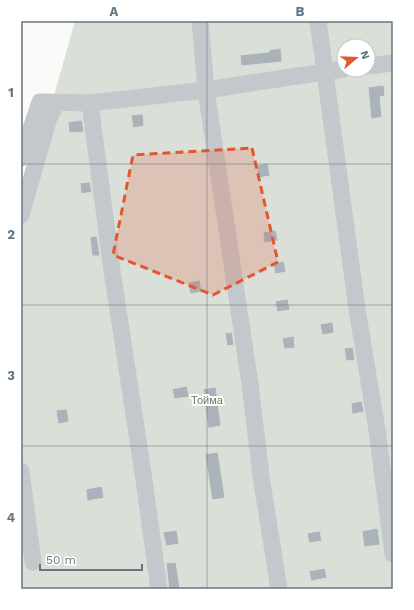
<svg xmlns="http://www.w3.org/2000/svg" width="414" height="610" font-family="'Work Sans',sans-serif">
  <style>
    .green { fill: #dadfd7; fill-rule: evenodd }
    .building { fill: #aab3b9; stroke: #dcdcda }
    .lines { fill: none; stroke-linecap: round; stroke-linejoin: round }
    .minor { stroke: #c3c8cc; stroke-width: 17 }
    .marked { fill: #e4572e; fill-opacity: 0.2; stroke: #e4572e; stroke-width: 3; stroke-dasharray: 8 5; stroke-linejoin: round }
    .grid { fill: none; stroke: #657683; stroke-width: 1; stroke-opacity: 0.55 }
    .labels { text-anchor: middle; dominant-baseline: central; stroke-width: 4; stroke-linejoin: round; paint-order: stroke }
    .park-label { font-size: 11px; fill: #687a64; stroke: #fff }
    .neatline { fill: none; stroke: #657683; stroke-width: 1.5 }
    .grid-label { font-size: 13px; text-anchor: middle; font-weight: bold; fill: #657683 }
  </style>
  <rect width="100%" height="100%" fill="#fafaf8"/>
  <path class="green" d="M75,21H393V589H21V213ZM344,46H368V70H344Z"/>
  <g class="building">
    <polygon points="281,48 282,62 241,66 240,55 269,52 269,50"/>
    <polygon points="384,85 385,96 380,97 382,117 371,119 368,87"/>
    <polygon points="143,114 144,126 133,128 131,115"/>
    <polygon points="82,120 84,132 69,133 68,122"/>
    <polygon points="268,163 270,176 258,178 256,165"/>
    <polygon points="90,182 92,192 81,194 80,183"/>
    <polygon points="276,230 278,241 264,243 263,232"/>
    <polygon points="97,236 100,256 92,256 90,237"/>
    <polygon points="284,261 286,272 275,274 273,263"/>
    <polygon points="200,280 202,292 190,294 188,282"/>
    <polygon points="288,299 290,310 277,312 275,301"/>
    <polygon points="333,322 334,333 322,335 320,324"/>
    <polygon points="232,332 234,345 227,346 225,333"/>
    <polygon points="294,336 295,348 284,349 282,338"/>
    <polygon points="353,347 355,360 346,361 344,348"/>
    <polygon points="187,386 189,397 174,399 172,389"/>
    <polygon points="216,387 221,426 208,428 203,389"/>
    <polygon points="362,401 364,412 352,414 351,403"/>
    <polygon points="67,409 69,422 58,424 56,410"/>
    <polygon points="218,452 225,498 212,500 205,454"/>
    <polygon points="102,486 104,498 87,501 86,489"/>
    <polygon points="378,528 380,545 364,547 362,531"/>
    <polygon points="177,530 179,544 166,546 163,532"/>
    <polygon points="320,531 322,541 309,543 307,533"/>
    <polygon points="176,562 180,589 169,589 166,563"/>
    <polygon points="325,568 327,578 311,581 309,571"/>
  </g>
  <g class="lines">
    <g class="minor">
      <polyline points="200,21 206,90 250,384 261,476 279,589"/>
      <polyline points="318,21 357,309 377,430 393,554"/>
      <polyline points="368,66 393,63"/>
      <polyline points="90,103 112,271 143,473 159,589"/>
      <polyline points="21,158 40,102 90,103 206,90 344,69"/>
      <polyline points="21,215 48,121 56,103"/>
      <polyline points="21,471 33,562"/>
    </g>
  </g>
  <path class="marked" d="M252,148L278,262L213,295L113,255L133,155Z"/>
  <path class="grid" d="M207,21V589M21,164H393M21,305H393M21,446H393"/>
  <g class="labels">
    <g class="park-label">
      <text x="207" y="400">Тойма</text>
    </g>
  </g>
  <rect width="414" height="610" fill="none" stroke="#ffffff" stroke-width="44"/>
  <g transform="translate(356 58) rotate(71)"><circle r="19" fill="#ffffff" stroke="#c1c8cd"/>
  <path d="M0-3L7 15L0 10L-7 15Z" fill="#e4572e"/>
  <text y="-6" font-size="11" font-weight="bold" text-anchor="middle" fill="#657683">N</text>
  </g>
  <path d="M40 564v6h102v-6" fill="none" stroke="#657683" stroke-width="2"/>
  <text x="46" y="564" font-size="12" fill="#657683" stroke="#ffffff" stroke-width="3" paint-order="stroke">50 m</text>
  <rect x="22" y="22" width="370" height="566" class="neatline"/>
  <g class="grid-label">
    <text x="114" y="16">A</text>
    <text x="300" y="16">B</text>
    <text x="11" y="97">1</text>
    <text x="11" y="239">2</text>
    <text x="11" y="380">3</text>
    <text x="11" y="522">4</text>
  </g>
</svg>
